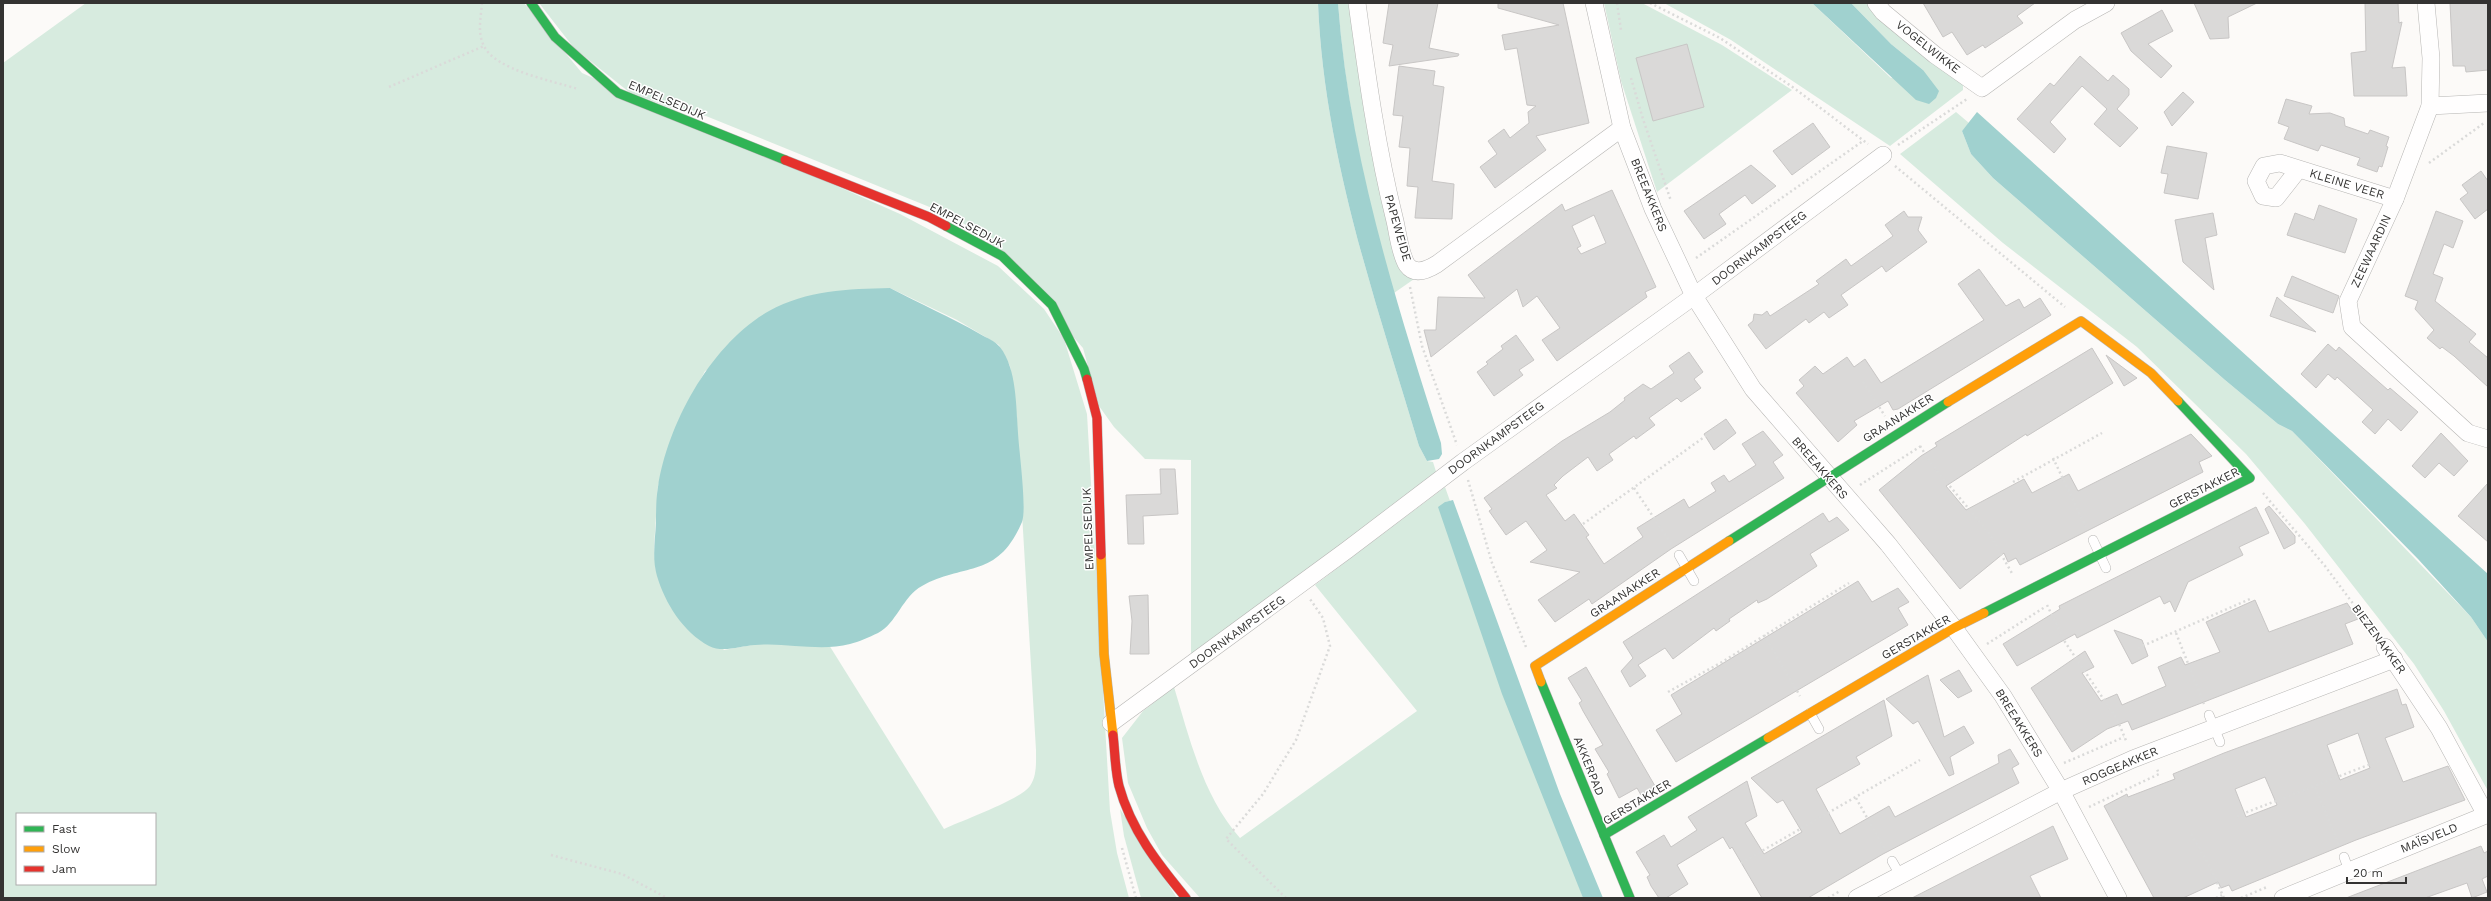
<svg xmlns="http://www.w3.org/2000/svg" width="2491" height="901" font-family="'Work Sans',sans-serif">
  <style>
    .green { fill: #d7ebdf; fill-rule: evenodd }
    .water { fill: #a0d1cf }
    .building { fill: #dad9d8; stroke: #c8c6c5; fill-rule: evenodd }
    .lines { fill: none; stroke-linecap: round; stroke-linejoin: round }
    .lane-casing { stroke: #b6b5b3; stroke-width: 10 }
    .street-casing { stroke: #b6b5b3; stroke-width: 18 }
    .fast-casing { stroke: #b6b5b3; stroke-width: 10 }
    .slow-casing { stroke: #b6b5b3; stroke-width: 10 }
    .jam-casing { stroke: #b6b5b3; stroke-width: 10 }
    .path { stroke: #dadad9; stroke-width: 2.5; stroke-dasharray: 2 3; stroke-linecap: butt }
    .lane { stroke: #fffefe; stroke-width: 9 }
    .street { stroke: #fffefe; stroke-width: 17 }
    .fast { stroke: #30b455; stroke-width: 9 }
    .slow { stroke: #ff9f0a; stroke-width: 9 }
    .jam { stroke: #e5322d; stroke-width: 9 }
    .labels { text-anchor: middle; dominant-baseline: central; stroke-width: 3; stroke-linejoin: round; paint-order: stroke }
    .street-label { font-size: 12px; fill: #343332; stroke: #fff }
  </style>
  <rect width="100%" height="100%" fill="#fcfaf8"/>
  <g class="green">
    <path d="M86,3H524L582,73L900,214L998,266L1044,309L1064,339L1087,414L1110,811L1117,853L1129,898H3V63ZM890,288L957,320L999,345L1010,366L1016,412L1036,750C1036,762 1037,776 1030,786C1020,800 961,821 944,829L829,645L757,644L724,650L656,572L654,547L658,486L671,440L688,404L705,371ZM17,814H155V884H17Z"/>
    <path d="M539,3H1318C1324,155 1376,302 1419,446L1427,461L1433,462L1438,478L1191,660V460L1145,459L1114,427L1099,406L1083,348L985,236L961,222L932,208L706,116L671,108L629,92L574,48Z"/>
    <path d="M1338,3H1352L1360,77L1417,277L1394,293C1366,199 1345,101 1338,3Z"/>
    <polygon points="1604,3 1642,3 1722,45 1792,90 1657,192 1621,81"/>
    <polygon points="1664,3 1812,3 1891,78 1923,70 1891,44 1851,3 1869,3 1963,81 1963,90 1890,146 1731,40"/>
    <polygon points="1956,112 1969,123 1962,131 1971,154 1993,178 2225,380 2278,424 2292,431 2471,617 2488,642 2488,791 2444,711 2414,664 2305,524 2246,454 2137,347 2003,243 1900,154"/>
    <path d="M1445,487L1450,501L1445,502L1583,898H1200L1162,855L1147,828L1128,783L1122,738L1143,711L1174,687C1190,740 1203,796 1240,838L1417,711L1315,585Z"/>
    <polygon points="1120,809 1177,898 1141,898 1124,836"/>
  </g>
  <g class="water">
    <path d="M1318,3H1338C1349,154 1395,299 1441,443L1442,454L1439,459L1427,461L1419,446C1376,302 1324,155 1318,3Z"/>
    <polygon points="1812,3 1851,3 1891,44 1923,70 1939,91 1936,98 1929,104 1916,100"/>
    <polygon points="1977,112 2488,574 2488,642 2471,617 2418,559 2292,431 2278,424 2225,380 1993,178 1971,154 1962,131"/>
    <path d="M890,288C920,304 951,317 980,334C987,338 995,341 1000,347C1017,369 1016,406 1018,433C1019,451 1027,509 1022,522C997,580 965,562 922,586C903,596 896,624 878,633C869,637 859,642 850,644C819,652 786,642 755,645C740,646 723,653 709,646C683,632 665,603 657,576C652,559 655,540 656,523C656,511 656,499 658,487C668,423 711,344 769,311C807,290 848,289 890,288Z"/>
    <polygon points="1453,500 1560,794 1603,898 1583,898 1502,694 1438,507 1445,502"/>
  </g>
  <g class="building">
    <polygon points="1389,3 1438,3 1429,48 1459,54 1458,56 1389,66 1393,45 1383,43"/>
    <polygon points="1498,3 1563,3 1589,123 1536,136 1546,150 1495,188 1480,167 1497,154 1488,141 1504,129 1510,138 1529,123 1528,112 1536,106 1527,105 1517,48 1505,50 1502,35 1559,25 1498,8"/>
    <polygon points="1923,3 2035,3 2017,16 2023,23 1985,48 1983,45 1967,55 1952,32 1943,37"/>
    <polygon points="2194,3 2257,3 2228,17 2229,38 2210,39"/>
    <polygon points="2365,3 2398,3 2399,23 2402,22 2392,68 2405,67 2407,96 2354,96 2351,53 2366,51"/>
    <polygon points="2450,3 2488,3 2488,70 2466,72 2465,66 2453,66"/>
    <polygon points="2162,10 2173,31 2148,44 2172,66 2161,78 2131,51 2121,33"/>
    <polygon points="1687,44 1704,107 1653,121 1636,58"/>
    <polygon points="2080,56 2108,81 2113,75 2129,89 2129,95 2117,109 2138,128 2120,147 2094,124 2107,109 2082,86 2050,122 2066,139 2054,153 2017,119 2050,83 2054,86"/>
    <polygon points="1399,66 1435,71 1433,85 1444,87 1432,181 1454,184 1452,219 1415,218 1418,187 1407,186 1410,148 1399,147 1403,116 1393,115"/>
    <polygon points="2183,92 2194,102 2172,126 2164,112"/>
    <polygon points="2286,99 2312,106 2309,114 2330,113 2344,118 2345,126 2368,134 2370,130 2389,137 2386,146 2388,147 2382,167 2379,166 2377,172 2357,165 2360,158 2321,145 2318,151 2284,139 2289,127 2278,123"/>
    <polygon points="1813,123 1830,147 1792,175 1773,151"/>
    <polygon points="2167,146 2207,153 2198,199 2164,193 2168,174 2161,173"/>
    <polygon points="1751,165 1776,186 1752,204 1745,195 1719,214 1726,224 1704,239 1684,211"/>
    <polygon points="2481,171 2488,181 2488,209 2475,219 2460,199 2468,193 2462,185"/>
    <path d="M1612,190L1656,287L1645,292L1647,297L1557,361L1542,340L1560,328L1537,296L1523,307L1517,289L1431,357L1424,330H1436L1438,297L1485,298L1468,275L1562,204L1565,211ZM1594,215L1606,243L1581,254L1577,248L1581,246L1572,226Z"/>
    <polygon points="2319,205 2357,219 2345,253 2287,235 2295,213 2314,220"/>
    <polygon points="1904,211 1908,217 1922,217 1918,230 1927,242 1886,272 1882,266 1841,295 1848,305 1829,318 1824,312 1809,323 1806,319 1766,349 1748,325 1753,321 1754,314 1762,315 1767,311 1770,316 1819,284 1816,281 1846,259 1851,266 1893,236 1885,225"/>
    <polygon points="2436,211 2463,221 2453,248 2444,244 2433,274 2443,278 2435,301 2476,334 2469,342 2488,358 2488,387 2454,356 2442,347 2440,349 2427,338 2434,330 2415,309 2418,301 2405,296"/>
    <polygon points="2213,213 2217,235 2205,238 2214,290 2183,262 2175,220"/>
    <polygon points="1979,269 2006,306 2019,299 2024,308 2040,298 2051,315 1898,409 1893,410 1888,401 1854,421 1857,425 1838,442 1796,393 1804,386 1799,380 1815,366 1823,374 1847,357 1854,367 1865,359 1881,383 1984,320 1958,284"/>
    <polygon points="2292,276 2339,296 2333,313 2284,296"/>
    <polygon points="2277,297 2316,332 2270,316"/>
    <polygon points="1516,335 1534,360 1519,370 1523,375 1494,396 1477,372 1488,364 1486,362 1503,349 1501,346"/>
    <polygon points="2328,344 2336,351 2339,347 2388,390 2390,388 2418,412 2401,431 2388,419 2375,434 2362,422 2373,410 2337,377 2335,380 2328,374 2316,388 2301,374"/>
    <polygon points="2092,348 2113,383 2027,436 2026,434 1946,486 1966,510 2024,479 2032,493 2069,474 2078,491 2191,434 2212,456 2199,462 2203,472 2020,565 2016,558 2008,562 2004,553 1960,589 1879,490 1921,456 1937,446 1935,443"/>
    <polygon points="1689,352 1703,372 1694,379 1701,388 1681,402 1677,398 1649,418 1655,425 1636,439 1634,436 1609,454 1613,460 1597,471 1588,457 1563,476 1554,485 1557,488 1546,495 1565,521 1574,514 1589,535 1586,537 1604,564 1643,537 1637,528 1684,499 1689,508 1716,491 1711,483 1724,475 1729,482 1756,465 1742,444 1763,431 1783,455 1773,462 1784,478 1671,549 1592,604 1589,599 1555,622 1538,600 1580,572 1530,562 1547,550 1526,521 1506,535 1489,511 1492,509 1484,498 1562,441 1610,412 1625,400 1624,398 1643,384 1651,389 1674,373 1669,366"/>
    <polygon points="2106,355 2137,378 2124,386"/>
    <polygon points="1726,419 1736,433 1714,450 1704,434"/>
    <polygon points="2441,433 2468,461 2454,476 2439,463 2425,478 2412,466"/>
    <polygon points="1160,469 1175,469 1178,514 1143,516 1144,544 1128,544 1126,495 1161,494"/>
    <polygon points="2488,483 2488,542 2458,516"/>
    <polygon points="2269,506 2295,536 2295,543 2284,549 2265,509"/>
    <polygon points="2256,507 2269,533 2239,547 2243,555 2188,582 2175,612 2170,601 2164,604 2160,596 2077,638 2075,634 2017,666 2003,644 2060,609 2059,606"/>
    <polygon points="1823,513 1829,522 1837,517 1849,530 1810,554 1817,566 1767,599 1758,603 1757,600 1729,619 1730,621 1716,631 1714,628 1673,659 1665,648 1638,665 1646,676 1630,687 1621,671 1633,658 1623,642"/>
    <polygon points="1858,581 1872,602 1898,588 1909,602 1898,608 1908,625 1676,762 1656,730 1682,714 1671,695"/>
    <polygon points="1148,595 1149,654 1130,654 1132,621 1129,596"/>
    <polygon points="2255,600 2269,632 2347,603 2358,619 2345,624 2353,644 2132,730 2128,721 2107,729 2072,752 2031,688 2085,651 2094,667 2082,673 2101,701 2117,694 2122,705 2166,686 2158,667 2181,657 2185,665 2220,652 2206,622"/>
    <polygon points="2114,630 2142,640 2148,656 2132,664"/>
    <polygon points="1586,667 1655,786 1641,795 1637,788 1619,798 1607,774 1609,772 1595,749 1603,745 1583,711 1579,703 1582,701 1568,678"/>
    <polygon points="1959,670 1972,691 1958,698 1940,680"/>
    <polygon points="1928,675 1944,737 1964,726 1974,743 1950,757 1954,774 1949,776 1918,721 1913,724 1886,699"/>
    <path d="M2397,689L2402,705L2406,704L2414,727L2385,738L2403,782L2448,766L2465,800L2356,840L2232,891L2229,885L2221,888L2218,882L2183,898H2154L2104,806L2127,794L2128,797L2175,779L2173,774L2224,753ZM2358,733L2370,768L2340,780L2327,745ZM2265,777L2277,805L2246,817L2235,789Z"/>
    <polygon points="1884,700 1892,736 1856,757 1860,764 1816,789 1840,834 1889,806 1895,817 1999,763 1998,755 2010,749 2019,764 2012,768 2019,783 1883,854 1808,898 1762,898 1732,847 1730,849 1723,837 1677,865 1688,884 1666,898 1659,898 1651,886 1647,877 1650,875 1636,852 1664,835 1671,847 1697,830 1688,817 1747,781 1757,816 1745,823 1764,854 1802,832 1783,800 1777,803 1751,778"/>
    <polygon points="2053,826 2068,859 2030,876 2041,898 1912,898"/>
    <polygon points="2481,846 2484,853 2488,851 2488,876 2482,879 2487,892 2472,898 2467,883 2425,898 2346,898"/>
  </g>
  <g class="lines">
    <defs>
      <g id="lane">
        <polyline points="2093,540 2106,568"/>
        <polyline points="1679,555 1694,581"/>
        <polyline points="1810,713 1819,729"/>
        <polyline points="2209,715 2220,742"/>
        <polyline points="2344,857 2349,871"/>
        <polyline points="1892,861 1900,875"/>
      </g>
      <g id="street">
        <path d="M1357,3C1367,76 1377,149 1395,221C1398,234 1400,254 1407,265C1415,276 1429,269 1437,264L1622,128"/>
        <polyline points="1594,3 1622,128 1653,209 1694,296 1753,389 1888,544 1954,628 2003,696 2061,791 2118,898"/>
        <polyline points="1876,3 1883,12 1935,55 1982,88 2075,20 2106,3"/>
        <polyline points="2426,3 2431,58 2430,106 2395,199 2348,301 2352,327 2468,433 2488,439"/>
        <polyline points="2430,106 2488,103"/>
        <polyline points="2298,170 2276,198 2263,196 2256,181 2264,166 2280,163 2395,199"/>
        <polyline points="1111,723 1347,550 1463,462 1694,296 1883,155"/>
        <polyline points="1857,898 2061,791 2133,759 2394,659"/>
        <polyline points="2283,898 2486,815 2439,728 2385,647"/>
      </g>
      <g id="fast">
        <polyline points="531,3 555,37 618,93 785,160"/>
        <polyline points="946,226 1002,256 1052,305 1084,369 1087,379"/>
        <polyline points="1729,541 1948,402"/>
        <polyline points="1984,613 2250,478 2178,401"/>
        <polyline points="1541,682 1630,898"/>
        <polyline points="1604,835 1768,738"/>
      </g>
      <g id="slow">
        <polyline points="1948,402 2081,321 2151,373 2178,401"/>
        <polyline points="1101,555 1104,654 1113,735"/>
        <polyline points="1541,682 1535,666 1729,541"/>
        <polyline points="1768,738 1954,628 1984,613"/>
      </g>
      <g id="jam">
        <polyline points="785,160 929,217 946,226"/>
        <polyline points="1087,379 1097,418 1101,555"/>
        <path d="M1113,735C1115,751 1115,770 1119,786C1131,830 1158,864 1186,898"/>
      </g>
    </defs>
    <use href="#lane" class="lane-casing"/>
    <use href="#street" class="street-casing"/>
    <use href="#fast" class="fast-casing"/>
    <use href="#slow" class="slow-casing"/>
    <use href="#jam" class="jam-casing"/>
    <g class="path">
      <path d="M482,3C481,17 477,33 484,46C495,70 553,81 578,89"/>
      <polyline points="1617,3 1621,30"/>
      <polyline points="1650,3 1720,38 1794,88 1868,144"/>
      <polyline points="3,4 4,3"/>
      <polyline points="1631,78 1643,119 1671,201"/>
      <polyline points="389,87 484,46"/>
      <polyline points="1898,145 1967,99"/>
      <polyline points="2429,163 2484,123"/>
      <polyline points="1895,166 2065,307"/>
      <polyline points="1696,258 1863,141"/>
      <polyline points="1410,287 1422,346 1457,445"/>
      <polyline points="1863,382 1885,416"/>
      <polyline points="1920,446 1933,466 1989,533 2013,575"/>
      <polyline points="2053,458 2086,527"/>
      <polyline points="1468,480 1492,563 1526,647"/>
      <polyline points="2013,482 2102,433"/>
      <polyline points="1860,485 1921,446"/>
      <polyline points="1634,488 1672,545"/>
      <polyline points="2263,493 2325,566 2375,633"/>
      <polyline points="1583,524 1714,430"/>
      <polyline points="2047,605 2065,642 2117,719 2127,743"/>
      <polyline points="2176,633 2204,704"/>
      <polyline points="1764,635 1800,696"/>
      <polyline points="1987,644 2045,607"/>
      <polyline points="2138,648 2250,599"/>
      <polyline points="1668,692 1722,662 1849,583"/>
      <polyline points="2064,763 2124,737"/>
      <polyline points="2315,787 2339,845"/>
      <polyline points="1856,798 1885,850"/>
      <polyline points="2089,807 2159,774 2157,769"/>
      <polyline points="2237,816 2381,760"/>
      <polyline points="2191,834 2208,863 2224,898"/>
      <polyline points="1122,848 1136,898"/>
      <polyline points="551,855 622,874 667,898"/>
      <polyline points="1741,863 1920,760"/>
      <polyline points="1286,898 1226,839 1263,794 1296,740 1330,646 1323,618 1310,599"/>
      <polyline points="1828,898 1840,891"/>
      <polyline points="2216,898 2222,895"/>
      <polyline points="2241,898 2267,887"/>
    </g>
    <use href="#lane" class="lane"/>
    <use href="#street" class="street"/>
    <use href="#fast" class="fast"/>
    <use href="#slow" class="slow"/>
    <use href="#jam" class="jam"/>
  </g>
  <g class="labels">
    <g class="street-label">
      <text transform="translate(1928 47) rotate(38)">VOGELWIKKE</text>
      <text transform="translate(667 100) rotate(23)">EMPELSEDIJK</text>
      <text transform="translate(2347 184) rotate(17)">KLEINE VEER</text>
      <text transform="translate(1649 195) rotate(68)">BREEAKKERS</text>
      <text transform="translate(967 225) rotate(28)">EMPELSEDIJK</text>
      <text transform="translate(1398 228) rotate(74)">PAPEWEIDE</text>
      <text transform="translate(1759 248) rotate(-37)">DOORNKAMPSTEEG</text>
      <text transform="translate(2371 251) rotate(-65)">ZEEWAARDIN</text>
      <text transform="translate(1898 418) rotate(-32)">GRAANAKKER</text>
      <text transform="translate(1496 438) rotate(-36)">DOORNKAMPSTEEG</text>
      <text transform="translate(1820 468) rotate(49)">BREEAKKERS</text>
      <text transform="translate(2204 488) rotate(-27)">GERSTAKKER</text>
      <text transform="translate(1088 529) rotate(-92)">EMPELSEDIJK</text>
      <text transform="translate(1625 593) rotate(-33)">GRAANAKKER</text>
      <text transform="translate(1237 632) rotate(-36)">DOORNKAMPSTEEG</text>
      <text transform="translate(1916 637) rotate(-30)">GERSTAKKER</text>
      <text transform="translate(2379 639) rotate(54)">BIEZENAKKER</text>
      <text transform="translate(2019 723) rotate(58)">BREEAKKERS</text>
      <text transform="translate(1589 766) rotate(68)">AKKERPAD</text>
      <text transform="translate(2120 766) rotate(-23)">ROGGEAKKER</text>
      <text transform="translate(1637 802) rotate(-31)">GERSTAKKER</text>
      <text transform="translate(2429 838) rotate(-22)">MAÏSVELD</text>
    </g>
  </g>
  <rect width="2491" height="901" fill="none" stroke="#343332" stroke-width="8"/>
  <rect x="16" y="813" width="140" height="72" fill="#ffffff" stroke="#aeadad"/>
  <rect x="24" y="826" width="20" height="6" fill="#30b455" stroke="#aeadad"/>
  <text x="52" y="833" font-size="12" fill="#343332">Fast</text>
  <rect x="24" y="846" width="20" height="6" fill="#ff9f0a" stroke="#aeadad"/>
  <text x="52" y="853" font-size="12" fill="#343332">Slow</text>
  <rect x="24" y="866" width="20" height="6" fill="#e5322d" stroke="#aeadad"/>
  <text x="52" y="873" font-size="12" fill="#343332">Jam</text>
  <path d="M2347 877v6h59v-6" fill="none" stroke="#343332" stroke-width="2"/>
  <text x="2353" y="877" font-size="12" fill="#343332" stroke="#ffffff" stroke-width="3" paint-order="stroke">20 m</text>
</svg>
